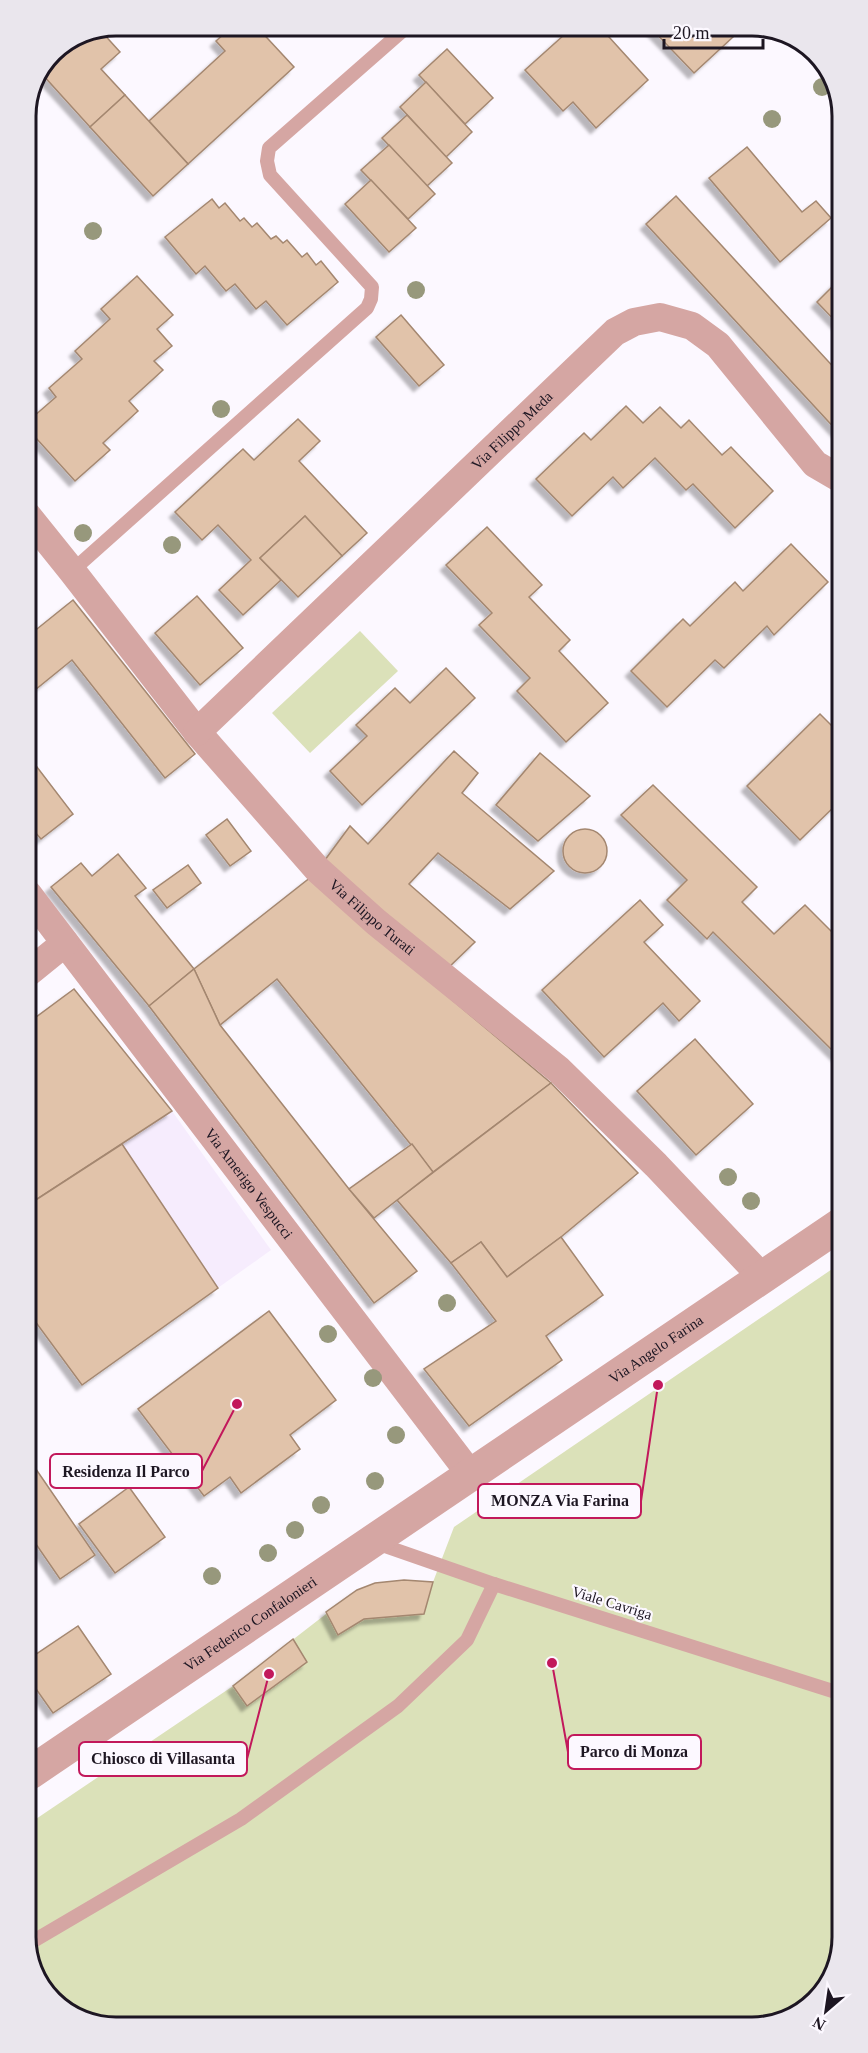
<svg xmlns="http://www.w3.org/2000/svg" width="868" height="2053" font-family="'Times New Roman',serif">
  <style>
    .built { fill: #f6ecfd }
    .green { fill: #dbe1b9 }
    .building { fill: #e1c3aa; stroke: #a48770; stroke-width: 1.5; filter: url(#shadow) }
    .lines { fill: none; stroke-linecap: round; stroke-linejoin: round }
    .service { stroke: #d5a6a3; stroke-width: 14 }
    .minor { stroke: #d5a6a3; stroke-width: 28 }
    .tertiary { stroke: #d5a6a3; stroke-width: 33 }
    .tree { fill: #97987c }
    .labels { text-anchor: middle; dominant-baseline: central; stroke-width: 4.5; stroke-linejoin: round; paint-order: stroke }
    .street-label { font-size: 15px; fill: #1d1622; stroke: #fcf8ff }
    .rim { fill: none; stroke: #1d1622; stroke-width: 3 }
    .leader { fill: none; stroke: #c2185b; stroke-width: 2 }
    .callout-dot { fill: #c2185b; stroke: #fcf8ff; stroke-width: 2 }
    .callout { fill: #fcf8ff; stroke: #c2185b; stroke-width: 2 }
    .callout-label { font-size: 16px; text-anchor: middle; font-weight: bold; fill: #1d1622 }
  </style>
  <defs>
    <filter id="shadow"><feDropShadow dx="-5.5" dy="5.5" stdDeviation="1.5" flood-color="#0004"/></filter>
  </defs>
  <rect width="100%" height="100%" fill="#fcf8ff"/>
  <polygon class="built" points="74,989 172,1111 271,1250 82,1385 29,1313 28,1023"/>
  <g class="green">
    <polygon points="360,631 398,671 310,753 272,713"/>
    <path d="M841,1263L842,1938L824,1992L781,2023L109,2027L60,2009L30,1966V1823L233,1686L357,1590C384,1579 405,1580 433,1582L454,1527Z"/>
  </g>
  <g class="building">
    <polygon points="233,26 256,26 294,67 188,164 149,121 225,51 216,41"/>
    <polygon points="574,26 599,26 648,80 596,128 573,102 563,111 525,70"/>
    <polygon points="649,26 722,26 733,37 694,73"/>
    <polygon points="101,31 120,52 101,69 125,95 90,127 42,74 50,56 57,50"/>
    <polygon points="447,49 493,98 465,124 419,75"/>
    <polygon points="426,82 472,132 446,157 400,107"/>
    <polygon points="125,95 188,164 153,196 90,127"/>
    <polygon points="407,115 452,163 427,186 382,138"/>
    <polygon points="389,145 435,194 408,219 361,170"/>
    <polygon points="747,147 802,212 816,201 831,218 780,262 709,178"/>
    <polygon points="371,180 416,228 389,252 345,204"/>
    <polygon points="676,196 839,373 839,433 646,224"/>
    <polygon points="212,199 219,208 225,203 240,221 244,218 252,227 257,223 271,239 276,236 283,243 287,240 302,257 307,253 316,265 321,261 338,282 287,325 266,301 256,309 235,284 226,291 205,266 196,274 165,237"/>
    <polygon points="137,276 173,315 157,329 172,346 154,361 163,370 129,401 138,411 103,443 110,450 75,481 26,427 26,423 56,397 49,388 82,359 75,351 110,319 101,309"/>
    <polygon points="838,281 838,324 817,302"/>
    <polygon points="401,315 444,365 419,386 376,337"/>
    <polygon points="626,406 643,423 660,407 681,428 689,420 722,455 731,447 773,491 735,528 693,484 686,490 655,458 623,488 613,477 572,516 536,479 584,433 591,440"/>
    <polygon points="298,419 320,441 299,461 367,533 342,556 305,516 260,558 281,580 243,615 219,590 251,560 218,525 202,540 175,512 243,449 254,460"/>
    <polygon points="305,516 342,556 298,597 260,558"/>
    <polygon points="487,527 542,585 529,597 570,640 559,651 608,703 566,742 517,691 530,678 479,625 492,613 446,565"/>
    <polygon points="791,544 828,582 774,635 767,626 724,668 715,660 667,707 631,671 683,619 690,626 735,582 743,591"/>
    <polygon points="197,596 243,648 200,685 155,633"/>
    <polygon points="73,600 195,754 165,778 72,660 35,690 27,680 27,637"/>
    <polygon points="446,668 475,698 362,805 330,771 367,736 356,725 395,688 410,703"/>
    <polygon points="820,714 839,733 840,801 800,840 747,786"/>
    <polygon points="454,751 478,773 462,793 554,871 510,909 438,853 409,884 475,942 447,969 322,864 350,826 368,844"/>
    <polygon points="540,753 590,796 538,841 496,805"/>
    <polygon points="27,754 73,814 41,839 27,823"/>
    <polygon points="653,785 757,887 742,902 774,934 805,905 840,940 840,1058 713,932 707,939 667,900 687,880 621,815"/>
    <polygon points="227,819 251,851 230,866 206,835"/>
    <circle cx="585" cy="851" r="22"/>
    <polygon points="118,854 146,888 135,896 194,969 149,1006 51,887 81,863 92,876"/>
    <polygon points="188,865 201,883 167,908 153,890"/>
    <polygon points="311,877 357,920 551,1083 433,1172 277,979 220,1025 194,969"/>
    <polygon points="640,900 663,925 644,942 700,1001 679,1021 663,1003 604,1057 542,990"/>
    <polygon points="194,969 220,1025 349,1189 417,1271 374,1303 149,1006"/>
    <polygon points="74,989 172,1111 28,1205 28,1023"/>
    <polygon points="695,1039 753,1104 696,1155 637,1091"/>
    <polygon points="551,1083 638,1173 561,1237 507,1277 481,1242 451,1263 397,1200"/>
    <polygon points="122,1144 218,1288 82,1385 29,1313 28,1205"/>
    <polygon points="412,1144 433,1172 374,1218 349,1189"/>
    <polygon points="561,1237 603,1295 546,1336 562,1360 469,1426 424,1369 496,1321 451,1263 481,1242 507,1277"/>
    <polygon points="269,1311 336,1400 290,1435 300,1449 241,1493 230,1477 204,1496 138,1409"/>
    <polygon points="29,1459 95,1555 60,1579 29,1534"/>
    <polygon points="129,1487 165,1537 115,1573 79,1524"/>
    <polygon points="404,1580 433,1582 424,1614 364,1619 338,1635 326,1612 357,1590 375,1583"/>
    <polygon points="78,1626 111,1674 53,1713 29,1679 29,1659"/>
    <polygon points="293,1639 307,1662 247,1706 233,1686"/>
  </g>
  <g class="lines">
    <g class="service">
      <polyline points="72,571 367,308 371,299 372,287 270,175 267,161 269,148 408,26"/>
      <polyline points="376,1543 494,1584 842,1694"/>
      <polyline points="30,1943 241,1819 398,1706 467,1640 494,1584"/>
    </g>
    <g class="minor">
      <path id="s1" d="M27,515L72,571L197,732L318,870L376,922L559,1070L656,1165L762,1277"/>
      <path id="s2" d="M197,732L615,332L634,322L660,317L692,326L718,345L815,464L839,478"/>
      <path id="s3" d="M28,894L471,1475"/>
      <polyline points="28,973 65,943"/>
    </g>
    <path class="tertiary" id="s4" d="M30,1773L841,1224"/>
  </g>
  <g class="tree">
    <circle cx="822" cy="87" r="9"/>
    <circle cx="772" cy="119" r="9"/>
    <circle cx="93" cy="231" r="9"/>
    <circle cx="416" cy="290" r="9"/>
    <circle cx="221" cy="409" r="9"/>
    <circle cx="83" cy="533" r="9"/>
    <circle cx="172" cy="545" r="9"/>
    <circle cx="728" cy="1177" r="9"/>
    <circle cx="751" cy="1201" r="9"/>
    <circle cx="447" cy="1303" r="9"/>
    <circle cx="328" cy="1334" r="9"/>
    <circle cx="373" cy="1378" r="9"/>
    <circle cx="396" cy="1435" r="9"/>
    <circle cx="375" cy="1481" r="9"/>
    <circle cx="321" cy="1505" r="9"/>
    <circle cx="295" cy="1530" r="9"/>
    <circle cx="268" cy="1553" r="9"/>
    <circle cx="212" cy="1576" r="9"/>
  </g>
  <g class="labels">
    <g class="street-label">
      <text stroke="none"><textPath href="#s2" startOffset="436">Via Filippo Meda</textPath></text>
      <text stroke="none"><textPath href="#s1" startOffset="531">Via Filippo Turati</textPath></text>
      <text stroke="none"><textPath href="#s3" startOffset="364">Via Amerigo Vespucci</textPath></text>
      <text stroke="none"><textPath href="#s4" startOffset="756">Via Angelo Farina</textPath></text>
      <text transform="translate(612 1603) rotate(17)">Viale Cavriga</text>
      <text stroke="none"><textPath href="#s4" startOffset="266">Via Federico Confalonieri</textPath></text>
    </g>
  </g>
  <path d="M0 0H868V2053H0ZM116 36H752A80 80 0 0 1 832 116V1937A80 80 0 0 1 752 2017H116A80 80 0 0 1 36 1937V116A80 80 0 0 1 116 36Z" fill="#eae6ed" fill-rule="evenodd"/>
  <path class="rim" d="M116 36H752A80 80 0 0 1 832 116V1937A80 80 0 0 1 752 2017H116A80 80 0 0 1 36 1937V116A80 80 0 0 1 116 36Z"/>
  <path class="leader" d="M237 1404L202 1471M658 1385L641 1501M552 1663L568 1752M269 1674L247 1759"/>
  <g class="callout-dot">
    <circle cx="237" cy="1404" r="6"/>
    <circle cx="658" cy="1385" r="6"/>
    <circle cx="552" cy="1663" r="6"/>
    <circle cx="269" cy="1674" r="6"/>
  </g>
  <g class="callout">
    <rect x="50" y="1454" width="152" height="34" rx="6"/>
    <rect x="478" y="1484" width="163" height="34" rx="6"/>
    <rect x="568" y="1735" width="133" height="34" rx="6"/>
    <rect x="79" y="1742" width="168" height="34" rx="6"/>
  </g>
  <g class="callout-label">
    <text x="126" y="1477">Residenza Il Parco</text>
    <text x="560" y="1506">MONZA Via Farina</text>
    <text x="634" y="1757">Parco di Monza</text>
    <text x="163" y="1764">Chiosco di Villasanta</text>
  </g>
  <g transform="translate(826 2011) rotate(209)" stroke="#fcf8ff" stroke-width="4.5" paint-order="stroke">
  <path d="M0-4.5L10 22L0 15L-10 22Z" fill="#1d1622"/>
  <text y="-9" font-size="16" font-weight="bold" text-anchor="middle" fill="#1d1622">N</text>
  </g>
  <path d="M664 39v9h99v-9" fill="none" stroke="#1d1622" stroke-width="3"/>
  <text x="673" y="39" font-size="18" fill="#1d1622" stroke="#fcf8ff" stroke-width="4.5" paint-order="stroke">20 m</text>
</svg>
